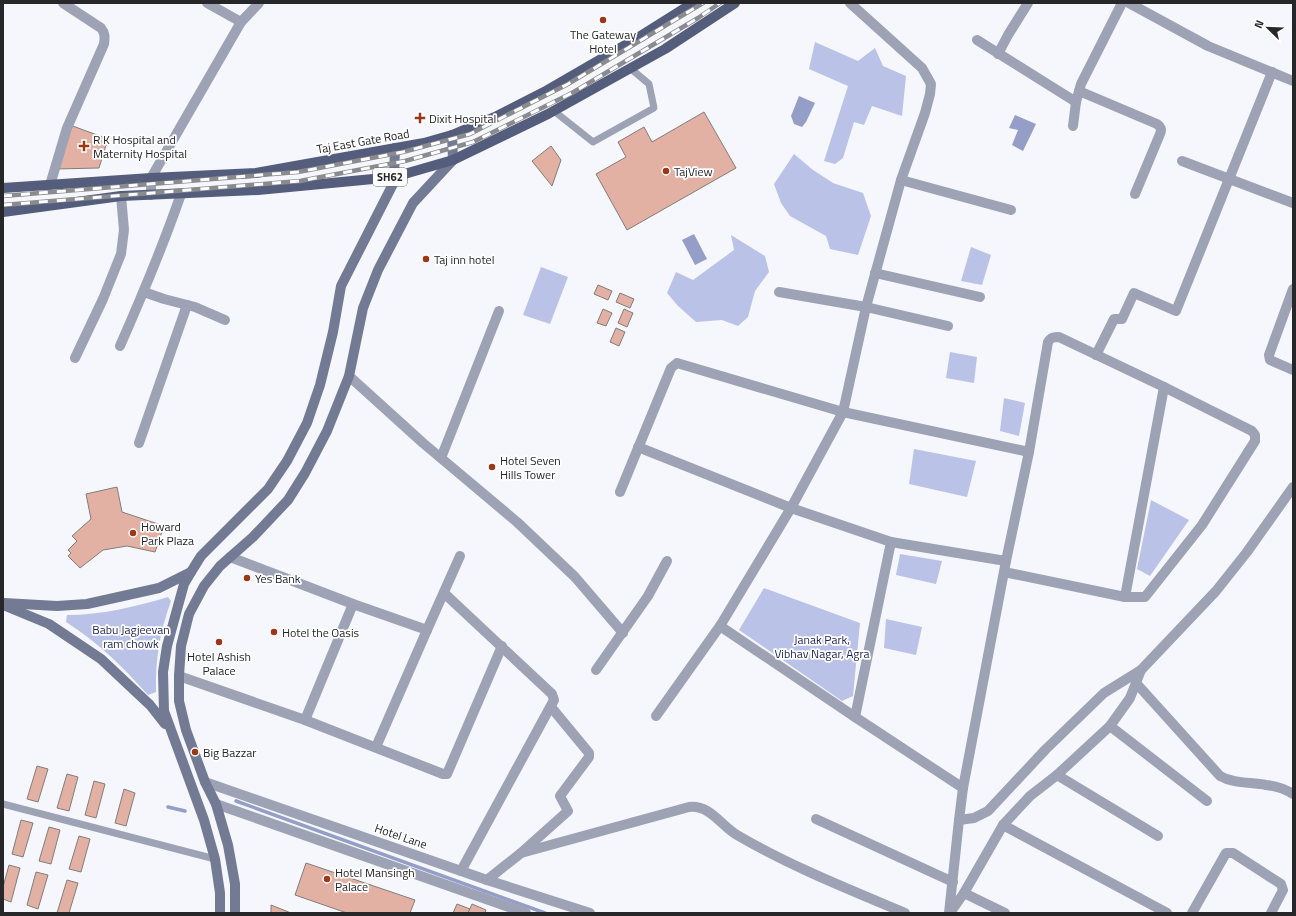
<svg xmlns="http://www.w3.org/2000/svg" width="1296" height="916" font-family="'Titillium Web',sans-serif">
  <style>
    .green { fill: #bac3e7 }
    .water { fill: #949ec6 }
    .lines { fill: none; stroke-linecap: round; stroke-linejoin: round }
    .stream { stroke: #949ec6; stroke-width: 3.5 }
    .building { fill: #e2b1a3; stroke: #827d7b }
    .lane { stroke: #9da2b5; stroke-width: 7 }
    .street { stroke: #9da2b5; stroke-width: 10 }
    .secondary { stroke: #737a94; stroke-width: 10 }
    .primary { stroke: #555d7c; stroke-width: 10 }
    .rail-casing { stroke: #8a8b8f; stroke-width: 4.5 }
    .rail { stroke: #fff; stroke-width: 3; stroke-dasharray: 9; stroke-linecap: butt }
    .poi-dot { fill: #9e3718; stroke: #fff; stroke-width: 1.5 }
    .labels { text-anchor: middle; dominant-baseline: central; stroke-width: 3.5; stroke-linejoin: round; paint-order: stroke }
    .shield { fill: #fff; stroke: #686869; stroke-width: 1 }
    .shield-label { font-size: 11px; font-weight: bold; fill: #272729 }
    .poi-label { font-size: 12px; fill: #272729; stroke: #fff; text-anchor: start }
    .street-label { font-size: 12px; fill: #272729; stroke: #fff }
    .park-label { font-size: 12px; fill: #1e2457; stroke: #fff }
  </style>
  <rect width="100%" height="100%" fill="#f5f7fc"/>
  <g class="green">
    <polygon points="815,42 858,61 875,48 883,66 906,76 902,116 872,106 864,125 854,122 843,158 835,164 824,161 848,86 809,69"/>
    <polygon points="794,154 813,170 833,183 863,193 871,216 858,255 830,249 826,236 790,216 781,203 774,184"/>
    <polygon points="731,235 765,256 769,272 755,291 748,317 738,326 722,320 696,322 678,306 667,293 676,272 693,280 734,250"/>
    <polygon points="971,247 991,255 982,285 961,281"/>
    <polygon points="541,267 568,277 550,324 523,315"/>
    <polygon points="950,352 977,357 974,383 946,378"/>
    <polygon points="1004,398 1025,403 1019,436 1000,431"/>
    <polygon points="914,449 976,461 967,497 909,484"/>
    <polygon points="1151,500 1189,520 1150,576 1137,569"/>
    <polygon points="900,554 942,561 936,584 896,575"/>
    <polygon points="764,588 860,623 853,696 842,701 739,630"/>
    <path d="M168,597L171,601C160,631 155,660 156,692L148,695C122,666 99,643 66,622L67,615C102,615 134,607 168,597Z"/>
    <polygon points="886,619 922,627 916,655 884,648"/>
  </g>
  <g class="water">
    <polygon points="799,96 815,103 806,122 802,127 794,124 791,116"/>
    <polygon points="1015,115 1036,124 1023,151 1012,145 1018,130 1009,128"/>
    <polygon points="694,234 707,259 695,265 682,240"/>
  </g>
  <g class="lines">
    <g class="stream">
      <polyline points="236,801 545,913"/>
      <polyline points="168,807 185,811"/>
    </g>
  </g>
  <g class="building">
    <polygon points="704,112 736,168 627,230 596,174 626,157 618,142 644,127 652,142"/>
    <polygon points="70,125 108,139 99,168 56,169"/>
    <polygon points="551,146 561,160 552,186 532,161"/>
    <polygon points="598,285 612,291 608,300 594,294"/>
    <polygon points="620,293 634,299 630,308 616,302"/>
    <polygon points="603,309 612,313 606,326 597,323"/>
    <polygon points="624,309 633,313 627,327 618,323"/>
    <polygon points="616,328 625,332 619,346 610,342"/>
    <polygon points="117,487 122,512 164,526 155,552 127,546 103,550 80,568 68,556 71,553 68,550 77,541 72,536 91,519 86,494"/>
    <polygon points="37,766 48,769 38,802 27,799"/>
    <polygon points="67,774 78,777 69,811 57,808"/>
    <polygon points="94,781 105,784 96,818 85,815"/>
    <polygon points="124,789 135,793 126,826 115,823"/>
    <polygon points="21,820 33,823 23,857 12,854"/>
    <polygon points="49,827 60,830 51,864 39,861"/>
    <polygon points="79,836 90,839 81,872 69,869"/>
    <polygon points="306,863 415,900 410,913 347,913 295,895"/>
    <polygon points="9,865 20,868 11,902 3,899 3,887"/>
    <polygon points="36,872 48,875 38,909 27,905"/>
    <polygon points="67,880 78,883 69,913 57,913"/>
    <polygon points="457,904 470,909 468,913 453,913"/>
    <polygon points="472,904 486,910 485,913 468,913"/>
    <polygon points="271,905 291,913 271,913"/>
  </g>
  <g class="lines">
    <g class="lane">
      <polyline points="554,111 593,142 654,108 649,84 630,68"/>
      <polyline points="3,804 215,859"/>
    </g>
    <g class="street">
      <polyline points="207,3 241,22"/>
      <polyline points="1129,3 1208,46 1293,81"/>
      <polyline points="977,40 1076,102"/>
      <polyline points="998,54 1008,35 1028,3"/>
      <path d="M1079,91L1157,124C1161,127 1162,129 1160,134L1135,194"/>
      <polyline points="1073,126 1076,102 1081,84 1122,3"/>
      <polyline points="1182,161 1293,203"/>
      <polyline points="901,180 1011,210"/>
      <path d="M50,185L67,128L104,44C105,37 105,33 101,28L63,3"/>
      <polyline points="151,195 151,178 241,22 259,3"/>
      <polyline points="875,273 980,297"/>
      <polyline points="1293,289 1269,355 1270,360 1293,370"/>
      <polyline points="144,292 164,299 195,307 225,320"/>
      <polyline points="779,292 866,307 901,180 925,113 930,94 931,84 922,68 850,3"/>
      <polyline points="948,326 866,307 843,412 791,508 720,626 855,717 963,788"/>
      <path d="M120,346C142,296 163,246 181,194"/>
      <polyline points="1096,355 1114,319 1122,319 1134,293 1176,311 1272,72"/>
      <polyline points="75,358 103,299 121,254 124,230 121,196"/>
      <polyline points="349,376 423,443 517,522 575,577 623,633"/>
      <polyline points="139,443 187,305"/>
      <polyline points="638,447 791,508 891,542 1006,561"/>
      <polyline points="441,458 499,311"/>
      <polyline points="620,492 671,368 677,363 843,412 1029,452"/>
      <polyline points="230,557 353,604 427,630"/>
      <polyline points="444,593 552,694 554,700 461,871"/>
      <polyline points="1125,597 1164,387"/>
      <polyline points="596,670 648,596 667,561"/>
      <polyline points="179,676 305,720 443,774 447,774 502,646"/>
      <path d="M1136,683L1220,776C1234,784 1251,782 1266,785C1276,786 1285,789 1293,794"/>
      <polyline points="656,716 720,626"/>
      <polyline points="855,717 891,542"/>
      <polyline points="305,720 353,604"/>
      <polyline points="1110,726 1207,801"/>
      <polyline points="376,747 427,630 460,556"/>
      <polyline points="1057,775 1158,836"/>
      <polyline points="205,782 487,880 590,913"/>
      <polyline points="216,804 526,913"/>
      <polyline points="816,819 953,882"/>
      <polyline points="959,820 974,818 988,811 1046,749 1104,693 1141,670 1216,591 1247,552 1293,487"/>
      <polyline points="1003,825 1167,913"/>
      <path d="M521,853L689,807C711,805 720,825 737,835C790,866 848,889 905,913"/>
      <polyline points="487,880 521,853 568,811 560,796 589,757 589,753 551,707"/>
      <polyline points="964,893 1005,913"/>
      <path d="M949,913L959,820L963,788L1006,561L1029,452L1048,342C1051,337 1054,337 1059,337L1164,387L1252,431L1255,435V441L1202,525L1145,597H1125L1004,572"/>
      <polyline points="950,913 964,893 1003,825 1030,796 1057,775 1110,726 1130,698 1141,670"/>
      <polyline points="1192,913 1226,853 1233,853 1281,884 1283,890 1271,913"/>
    </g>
    <g class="secondary">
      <polyline points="4,603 57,606 87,604 159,588 191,572"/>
      <polyline points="3,605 49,624 101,659 150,705 165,724"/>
      <polyline points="220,913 220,893 215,859 204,820 164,711 163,672 167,646 184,584 191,572 201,556 268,489 287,461 307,423 320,385 333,332 341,286 393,184 394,177 395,148"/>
      <polyline points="235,913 235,884 228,845 216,804 205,782 186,730 179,701 179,676 181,646 189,614 204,586 220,566 253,537 288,500 305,473 327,431 349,376 363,308 378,270 413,203 453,160 452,135"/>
    </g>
    <g class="primary">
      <polyline points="3,188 151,178 256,173 424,143 452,135 497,116 544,92 639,37 693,3"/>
      <polyline points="3,212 121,196 258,190 394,177 453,160 548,114 665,49 735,3"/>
    </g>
    <defs>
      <g id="rail">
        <polyline points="3,196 298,172 403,152 470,134 568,84 703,3"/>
        <polyline points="3,205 300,181 405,161 473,142 572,93 698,18 720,3"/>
      </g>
    </defs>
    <use href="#rail" class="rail-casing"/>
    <use href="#rail" class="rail"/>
  </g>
  <g class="poi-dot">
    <circle cx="603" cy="20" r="4"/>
    <path d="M418 112h4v4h4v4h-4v4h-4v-4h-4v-4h4z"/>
    <path d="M82 140h4v4h4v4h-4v4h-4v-4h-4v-4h4z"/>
    <circle cx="666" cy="171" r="4"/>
    <circle cx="426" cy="259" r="4"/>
    <circle cx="492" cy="467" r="4"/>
    <circle cx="133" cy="533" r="4"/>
    <circle cx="247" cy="578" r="4"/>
    <circle cx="274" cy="632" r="4"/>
    <circle cx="219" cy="642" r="4"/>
    <circle cx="195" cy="752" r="4"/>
    <circle cx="327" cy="879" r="4"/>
  </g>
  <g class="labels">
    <rect class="shield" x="373" y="168" width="34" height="18" rx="3"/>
    <g class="shield-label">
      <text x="390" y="177">SH62</text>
    </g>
    <g class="poi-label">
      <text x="603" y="34" text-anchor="middle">The Gateway<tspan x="603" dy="14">Hotel</tspan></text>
      <text x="429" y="118">Dixit Hospital</text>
      <text x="93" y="139">R K Hospital and<tspan x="93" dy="14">Maternity Hospital</tspan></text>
      <text x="674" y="171">TajView</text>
      <text x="434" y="259">Taj inn hotel</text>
      <text x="500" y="460">Hotel Seven<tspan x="500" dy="14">Hills Tower</tspan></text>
      <text x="141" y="526">Howard<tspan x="141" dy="14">Park Plaza</tspan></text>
      <text x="255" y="578">Yes Bank</text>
      <text x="282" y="632">Hotel the Oasis</text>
      <text x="219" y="656" text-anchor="middle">Hotel Ashish<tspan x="219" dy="14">Palace</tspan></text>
      <text x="203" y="752">Big Bazzar</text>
      <text x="335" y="872">Hotel Mansingh<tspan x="335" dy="14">Palace</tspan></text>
    </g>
    <g class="street-label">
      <text transform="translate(363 141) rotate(-10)">Taj East Gate Road</text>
      <text transform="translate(401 836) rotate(19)">Hotel Lane</text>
    </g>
    <g class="park-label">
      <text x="131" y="629">Babu Jagjeevan<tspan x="131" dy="14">ram chowk</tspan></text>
      <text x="822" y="639">Janak Park,<tspan x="822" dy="14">Vibhav Nagar, Agra</tspan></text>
    </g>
  </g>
  <rect width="1296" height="916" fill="none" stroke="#272729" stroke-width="8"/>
  <g transform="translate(1268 28) rotate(293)" stroke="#ffffff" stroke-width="3" paint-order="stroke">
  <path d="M0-3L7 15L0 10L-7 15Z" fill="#272729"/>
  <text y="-6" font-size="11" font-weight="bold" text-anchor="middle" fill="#272729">N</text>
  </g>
</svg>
